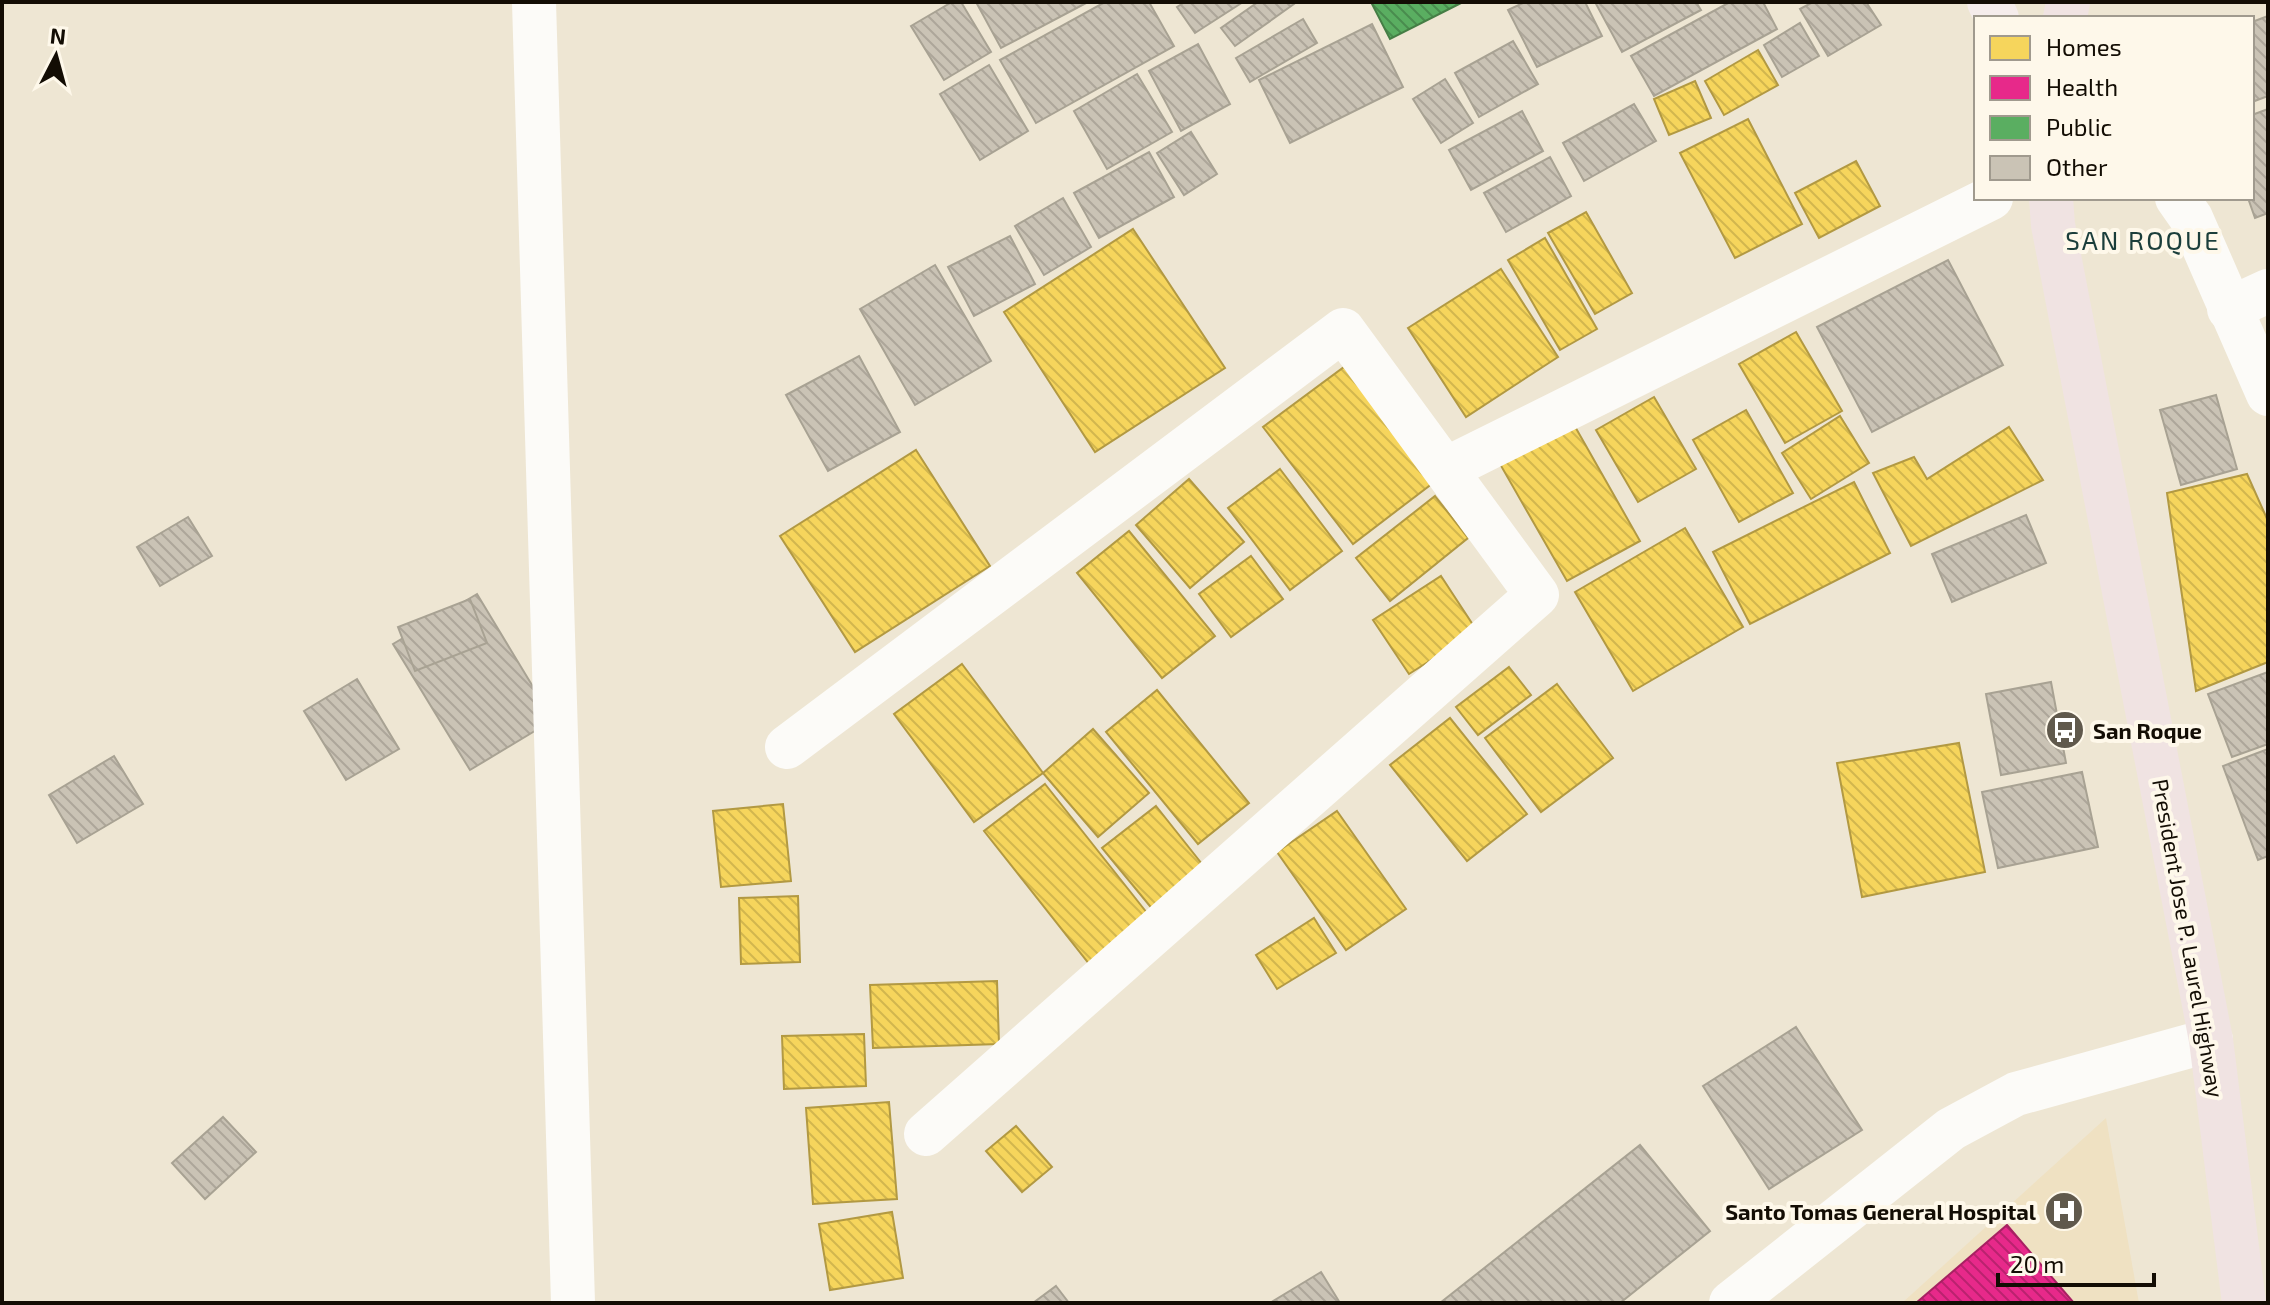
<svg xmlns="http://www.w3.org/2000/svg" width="2270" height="1305" font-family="'Exo 2',sans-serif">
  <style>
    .built { fill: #efe1c2 }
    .homes { fill: url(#homes-back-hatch); stroke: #b29942; stroke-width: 2 }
    .health { fill: url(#health-back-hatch); stroke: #a72162; stroke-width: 2 }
    .public { fill: url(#public-back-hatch); stroke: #457e45; stroke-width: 2 }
    .building { fill: url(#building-back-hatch); stroke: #a8a293; stroke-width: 2 }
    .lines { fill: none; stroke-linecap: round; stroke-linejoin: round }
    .minor { stroke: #fcfbf8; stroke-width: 44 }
    .major { stroke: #f5eceb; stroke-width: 44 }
    .highway { stroke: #f0e3e2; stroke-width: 44 }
    .labels { text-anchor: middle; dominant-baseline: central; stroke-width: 8; stroke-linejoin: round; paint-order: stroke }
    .poi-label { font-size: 22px; font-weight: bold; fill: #130d04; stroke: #fef8ea; text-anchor: start }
    .street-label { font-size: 22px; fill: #130d04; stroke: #fef8ea }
    .quarter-label { font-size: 26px; letter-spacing: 2px; fill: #1b3e3b; stroke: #fef8ea }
  </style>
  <defs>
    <pattern id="homes-back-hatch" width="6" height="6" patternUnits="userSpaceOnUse" patternTransform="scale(2)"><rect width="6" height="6" fill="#f6d55c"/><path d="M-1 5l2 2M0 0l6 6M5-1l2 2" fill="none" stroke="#d2b64e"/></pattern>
    <pattern id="health-back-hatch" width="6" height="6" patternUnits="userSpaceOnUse" patternTransform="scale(2)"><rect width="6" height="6" fill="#e7298a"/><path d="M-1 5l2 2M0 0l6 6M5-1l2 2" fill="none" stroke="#ba226f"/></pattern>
    <pattern id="public-back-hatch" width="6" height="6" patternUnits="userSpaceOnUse" patternTransform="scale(2)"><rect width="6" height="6" fill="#5aae61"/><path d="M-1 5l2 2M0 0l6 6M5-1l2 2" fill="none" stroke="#498c4e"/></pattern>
    <pattern id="building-back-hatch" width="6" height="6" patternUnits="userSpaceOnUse" patternTransform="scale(2)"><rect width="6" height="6" fill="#cac3b5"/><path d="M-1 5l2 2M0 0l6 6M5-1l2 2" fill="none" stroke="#ada69a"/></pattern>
  </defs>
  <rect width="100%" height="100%" fill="#eee6d3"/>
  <polygon class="built" points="2106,1118 2139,1303 1902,1303"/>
  <g class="homes">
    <polygon points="1758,50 1778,85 1724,115 1705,81"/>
    <polygon points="1695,81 1711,118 1669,135 1654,99"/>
    <polygon points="1748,119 1802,224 1735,258 1680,153"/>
    <polygon points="1856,161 1880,206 1819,238 1795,193"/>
    <polygon points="1586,212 1632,293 1595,314 1548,233"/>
    <polygon points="1133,229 1225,368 1095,452 1004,312"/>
    <polygon points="1545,238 1597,329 1560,350 1508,260"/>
    <polygon points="1501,269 1558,357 1466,417 1408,328"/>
    <polygon points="1796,332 1842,411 1785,443 1739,364"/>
    <polygon points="1344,367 1433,483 1353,544 1263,427"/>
    <polygon points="1654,397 1696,469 1638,502 1596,430"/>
    <polygon points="1746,410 1793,493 1739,522 1693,440"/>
    <polygon points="1840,416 1869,463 1811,499 1782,453"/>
    <polygon points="1573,423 1640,541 1567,581 1500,464"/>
    <polygon points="2009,427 2043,480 1911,546 1873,473 1914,457 1927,479"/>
    <polygon points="916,450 990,566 855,652 780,536"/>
    <polygon points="1280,469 1342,551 1290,590 1228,508"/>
    <polygon points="2247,474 2268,521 2268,662 2196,691 2167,493"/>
    <polygon points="1189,479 1244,542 1190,588 1136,525"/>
    <polygon points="1854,482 1890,553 1750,624 1713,552"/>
    <polygon points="1435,496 1468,538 1390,601 1356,558"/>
    <polygon points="1685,528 1743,627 1633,691 1575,592"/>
    <polygon points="1129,531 1215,636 1162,678 1077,573"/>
    <polygon points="1251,556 1283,599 1231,637 1199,594"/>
    <polygon points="1441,576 1477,631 1409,674 1373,620"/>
    <polygon points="962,664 1043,773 974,822 894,714"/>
    <polygon points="1509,667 1531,695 1478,735 1456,707"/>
    <polygon points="1557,684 1613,758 1541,812 1485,738"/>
    <polygon points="1157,690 1249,803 1198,844 1106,732"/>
    <polygon points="1450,718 1527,814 1467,861 1390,765"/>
    <polygon points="1093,729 1149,793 1098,837 1043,773"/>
    <polygon points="1959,743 1985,872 1862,897 1837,763"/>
    <polygon points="1045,784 1151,918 1090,965 984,831"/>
    <polygon points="783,804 791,881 721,887 713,811"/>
    <polygon points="1156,806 1206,869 1154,911 1102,848"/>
    <polygon points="1337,811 1406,909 1346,950 1277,852"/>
    <polygon points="798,896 800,962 741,964 739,898"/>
    <polygon points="1314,918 1336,953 1277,989 1256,955"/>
    <polygon points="997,981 999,1044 873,1048 870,985"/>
    <polygon points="864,1034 866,1086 784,1089 782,1036"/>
    <polygon points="889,1102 897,1199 813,1204 806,1108"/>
    <polygon points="1016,1126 1052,1167 1022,1192 986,1151"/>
    <polygon points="892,1212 903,1278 830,1290 819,1224"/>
  </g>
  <polygon class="health" points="2007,1225 2074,1303 1916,1303"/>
  <polygon class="public" points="1371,2 1463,2 1390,39"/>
  <g class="building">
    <polygon points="952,2 961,2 991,52 944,80 911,26"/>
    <polygon points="976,2 1088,2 1001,48"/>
    <polygon points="1105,2 1149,2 1174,46 1036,123 1000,60"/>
    <polygon points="1185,2 1243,2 1195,33 1177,7"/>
    <polygon points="1258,2 1293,2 1294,4 1235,46 1221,28"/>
    <polygon points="1525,2 1585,2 1602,36 1537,67 1508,10"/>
    <polygon points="1595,2 1696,2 1701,10 1622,52"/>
    <polygon points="1730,2 1763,2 1777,29 1654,96 1631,56"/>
    <polygon points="1813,2 1866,2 1881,25 1828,56 1800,9"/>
    <polygon points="2268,16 2268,96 2252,102 2252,22"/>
    <polygon points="1303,19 1317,43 1250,82 1236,58"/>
    <polygon points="1800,23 1819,56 1782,77 1764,45"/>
    <polygon points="1372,24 1403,87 1290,143 1259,80"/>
    <polygon points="1513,41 1538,84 1479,117 1455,73"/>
    <polygon points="1198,44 1230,104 1181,131 1149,71"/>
    <polygon points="989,65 1028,131 980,160 940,94"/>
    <polygon points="1137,74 1172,132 1107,169 1074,111"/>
    <polygon points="1445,79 1473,123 1441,143 1413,99"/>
    <polygon points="1634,104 1656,141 1584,181 1563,143"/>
    <polygon points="2268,109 2268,213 2255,218 2248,198 2252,198 2252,115"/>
    <polygon points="1522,111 1543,151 1471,190 1449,150"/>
    <polygon points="1191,132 1217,174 1184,195 1157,153"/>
    <polygon points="1149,152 1174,197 1099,238 1074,193"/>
    <polygon points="1550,157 1571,196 1506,232 1484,193"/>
    <polygon points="1063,198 1091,247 1044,275 1015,226"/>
    <polygon points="1010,236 1035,284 974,316 948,267"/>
    <polygon points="1948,260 2003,365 1872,432 1817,327"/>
    <polygon points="935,265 991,361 915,405 860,309"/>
    <polygon points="859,356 900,432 828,471 786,395"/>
    <polygon points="2216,395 2237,469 2181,485 2160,410"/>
    <polygon points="2026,515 2046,563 1952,602 1932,554"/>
    <polygon points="188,517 212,556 160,586 137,547"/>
    <polygon points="477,594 553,720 470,770 393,644"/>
    <polygon points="470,599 487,643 415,671 398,627"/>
    <polygon points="2268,672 2268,744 2232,757 2208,694"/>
    <polygon points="357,679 399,749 346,780 304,711"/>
    <polygon points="2051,682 2066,763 2001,775 1986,694"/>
    <polygon points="2268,749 2268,856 2258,860 2223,766"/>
    <polygon points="114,756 143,804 77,843 49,795"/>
    <polygon points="2082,772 2098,847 1998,868 1982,792"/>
    <polygon points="1796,1027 1862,1130 1769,1189 1703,1086"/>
    <polygon points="223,1117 256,1152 205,1199 172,1163"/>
    <polygon points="1640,1145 1710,1231 1620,1303 1440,1303"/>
    <polygon points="1321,1272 1340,1303 1270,1303"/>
    <polygon points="1056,1286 1069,1303 1033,1303"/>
  </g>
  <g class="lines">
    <g class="minor">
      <polyline points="534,2 573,1303"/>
      <polyline points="2177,198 2191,218 2268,394"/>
      <polyline points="2229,309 2268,291"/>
      <polyline points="1446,469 1991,198"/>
      <polyline points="787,747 1343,330 1537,595 926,1134"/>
      <polyline points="1731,1303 1951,1129 2016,1094 2211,1040"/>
    </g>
    <polyline class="major" points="1989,2 1997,18"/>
    <g class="highway">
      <polyline points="2065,18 2068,2"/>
      <polyline points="2051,198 2053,225 2211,1040 2244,1303"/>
    </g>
  </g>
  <defs>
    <symbol id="bus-disc" viewBox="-11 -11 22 22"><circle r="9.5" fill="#60594c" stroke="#fef8ea"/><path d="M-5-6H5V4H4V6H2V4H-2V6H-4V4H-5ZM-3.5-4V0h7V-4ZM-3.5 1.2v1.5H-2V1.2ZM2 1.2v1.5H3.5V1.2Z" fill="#fff"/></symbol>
    <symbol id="hospital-disc" viewBox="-11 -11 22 22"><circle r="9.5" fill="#60594c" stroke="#fef8ea"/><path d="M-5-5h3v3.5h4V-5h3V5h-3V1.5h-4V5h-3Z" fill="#fff"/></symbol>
  </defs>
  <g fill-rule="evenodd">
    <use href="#bus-disc" x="2043" y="708" width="44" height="44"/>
    <use href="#hospital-disc" x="2042" y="1189" width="44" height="44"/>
  </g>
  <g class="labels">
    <g class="poi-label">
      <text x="2093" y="730">San Roque</text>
      <text x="2036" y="1211" text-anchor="end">Santo Tomas General Hospital</text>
    </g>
    <g class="street-label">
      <text transform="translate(2189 938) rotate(80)">President Jose P. Laurel Highway</text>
    </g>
    <g class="quarter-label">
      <text x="2143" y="239">SAN ROQUE</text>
    </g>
  </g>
  <rect width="2270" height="1305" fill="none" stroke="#130d04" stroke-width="8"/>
  <rect x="1974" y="16" width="280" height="184" fill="#fef8ea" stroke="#a09a8e" stroke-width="2"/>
  <rect x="1990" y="36" width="40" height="24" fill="#f6d55c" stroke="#a09a8e" stroke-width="2"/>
  <text x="2046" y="56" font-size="24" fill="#130d04">Homes</text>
  <rect x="1990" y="76" width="40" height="24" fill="#e7298a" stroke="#a09a8e" stroke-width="2"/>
  <text x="2046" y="96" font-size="24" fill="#130d04">Health</text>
  <rect x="1990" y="116" width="40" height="24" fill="#5aae61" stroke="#a09a8e" stroke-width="2"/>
  <text x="2046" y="136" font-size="24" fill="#130d04">Public</text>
  <rect x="1990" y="156" width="40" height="24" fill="#cac3b5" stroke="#a09a8e" stroke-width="2"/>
  <text x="2046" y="176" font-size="24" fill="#130d04">Other</text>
  <g transform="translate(56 56) rotate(6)" stroke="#fef8ea" stroke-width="6" paint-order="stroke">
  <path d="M0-6L14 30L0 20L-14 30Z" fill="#130d04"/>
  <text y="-12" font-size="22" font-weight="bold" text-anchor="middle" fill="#130d04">N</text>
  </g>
  <path d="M1998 1273v12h156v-12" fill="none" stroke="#130d04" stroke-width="4"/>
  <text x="2010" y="1273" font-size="24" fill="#130d04" stroke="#fef8ea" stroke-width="6" paint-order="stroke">20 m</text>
</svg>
